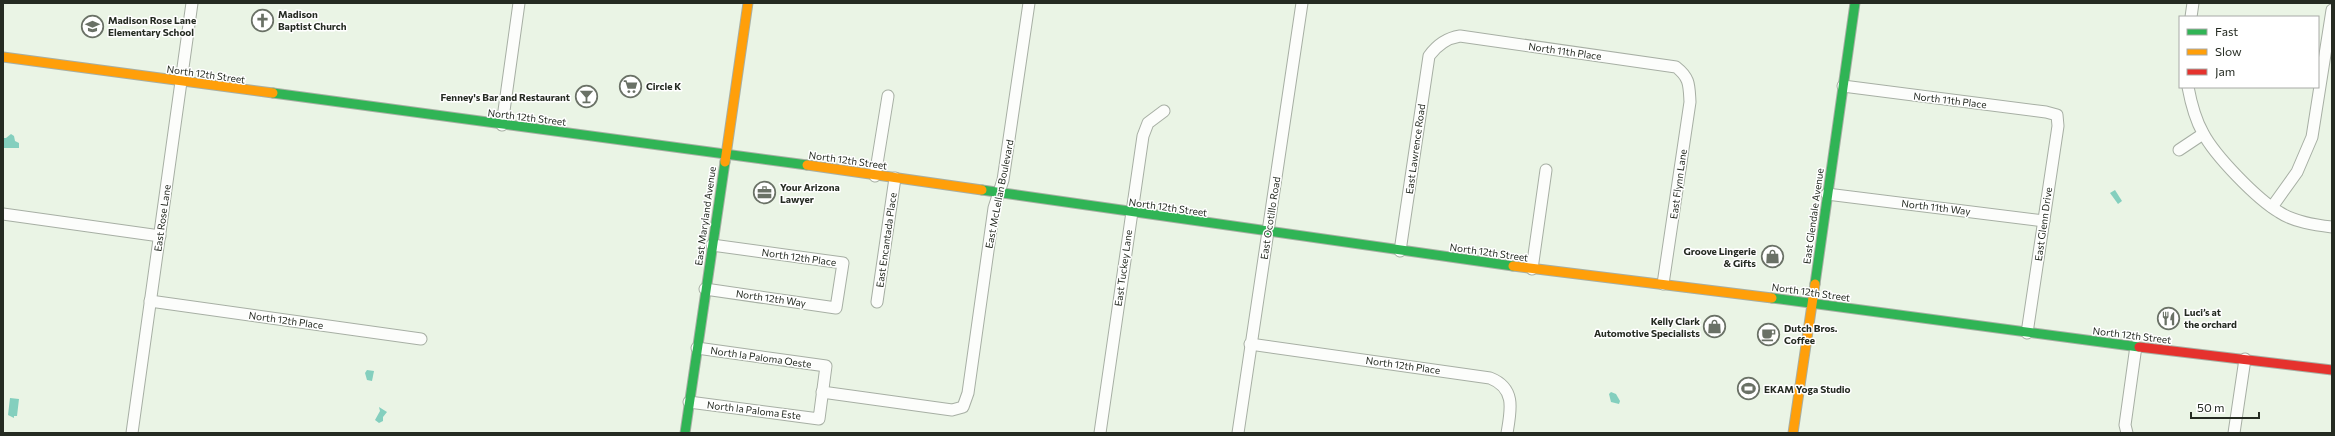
<svg xmlns="http://www.w3.org/2000/svg" width="2335" height="436" font-family="Commissioner,sans-serif">
  <style>
    .water { fill: #84cfbe }
    .lines { fill: none; stroke-linecap: round; stroke-linejoin: round }
    .street-casing { stroke: #a7afa4; stroke-width: 13 }
    .fast-casing { stroke: #a7afa4; stroke-width: 11 }
    .slow-casing { stroke: #a7afa4; stroke-width: 11 }
    .jam-casing { stroke: #a7afa4; stroke-width: 11 }
    .street { stroke: #fcfdfb; stroke-width: 11 }
    .fast { stroke: #30b455; stroke-width: 9 }
    .slow { stroke: #ff9f0a; stroke-width: 9 }
    .jam { stroke: #e5322d; stroke-width: 9 }
    .labels { text-anchor: middle; dominant-baseline: central; stroke-width: 3; stroke-linejoin: round; paint-order: stroke }
    .poi-label { font-size: 10px; font-weight: bold; fill: #252b22; stroke: #fff; text-anchor: start }
    .street-label { font-size: 10px; fill: #252b22; stroke: #fff }
  </style>
  <rect width="100%" height="100%" fill="#eaf4e5"/>
  <g class="water">
    <polygon points="11,134 14,136 15,141 19,143 19,148 3,148 3,138 6,138"/>
    <polygon points="2115,190 2122,201 2118,204 2110,193"/>
    <polygon points="367,370 374,371 372,381 367,380 365,373"/>
    <polygon points="1611,392 1616,394 1620,401 1619,404 1611,402 1609,394"/>
    <polygon points="10,398 19,399 17,416 14,416 14,418 8,415"/>
    <polygon points="379,407 387,412 383,417 383,421 379,423 375,420 380,411"/>
  </g>
  <g class="lines">
    <defs>
      <g id="street">
        <polyline points="2191,17 2193,3"/>
        <polyline points="1843,86 2046,112 2057,115 2058,126 2027,333"/>
        <path d="M2188,87C2191,103 2195,119 2203,133C2215,156 2257,199 2279,212C2294,222 2315,225 2332,227"/>
        <polyline points="502,125 519,3"/>
        <polyline points="2179,150 2203,134"/>
        <polyline points="875,176 888,96"/>
        <polyline points="1827,194 2044,221"/>
        <polyline points="2272,207 2297,172 2312,137 2332,10"/>
        <polyline points="3,214 160,236"/>
        <path d="M1400,251L1429,56C1437,45 1447,38 1460,36L1676,67C1690,78 1689,85 1690,102L1663,284"/>
        <polyline points="1532,269 1546,170"/>
        <polyline points="705,289 836,308 843,263 712,245"/>
        <polyline points="150,301 421,339"/>
        <polyline points="877,302 895,178"/>
        <path d="M1250,344L1490,378C1516,388 1511,410 1507,433"/>
        <polyline points="822,392 952,410 963,407 968,393 994,208 1003,180 1029,3"/>
        <polyline points="689,402 819,419 826,366 697,348"/>
        <polyline points="132,433 192,3"/>
        <polyline points="1100,433 1143,136 1148,123 1164,111"/>
        <polyline points="1238,433 1302,3"/>
        <polyline points="2127,433 2125,425 2136,346"/>
        <polyline points="2234,433 2245,359"/>
      </g>
      <g id="fast">
        <polyline points="273,93 807,165"/>
        <polyline points="982,190 1513,266"/>
        <polyline points="1815,284 1855,3"/>
        <polyline points="1772,298 2139,347"/>
        <polyline points="685,433 725,162"/>
      </g>
      <g id="slow">
        <polyline points="3,57 273,93"/>
        <polyline points="725,162 748,3"/>
        <polyline points="807,165 982,190"/>
        <polyline points="1513,266 1772,298"/>
        <polyline points="1793,433 1815,284"/>
      </g>
      <polyline id="jam" points="2139,347 2332,370"/>
    </defs>
    <use href="#street" class="street-casing"/>
    <use href="#fast" class="fast-casing"/>
    <use href="#slow" class="slow-casing"/>
    <use href="#jam" class="jam-casing"/>
    <use href="#street" class="street"/>
    <use href="#fast" class="fast"/>
    <use href="#slow" class="slow"/>
    <use href="#jam" class="jam"/>
  </g>
  <defs>
    <symbol id="church-ring" viewBox="-11 -11 22 22"><circle r="9.5" fill="#fff" stroke="#6a7166" stroke-width="1.5"/><path d="M-1.2-6h2.4v3.5h3.3v2.4h-3.3V6h-2.4V-.1h-3.3v-2.4h3.3Z" fill="#6a7166"/></symbol>
    <symbol id="school-ring" viewBox="-11 -11 22 22"><circle r="9.5" fill="#fff" stroke="#6a7166" stroke-width="1.5"/><path d="M0-5L7-2L0 1L-7-2ZM-4 1L0 2.5L4 1V4Q0 6-4 4Z" fill="#6a7166"/></symbol>
    <symbol id="supermarket-ring" viewBox="-11 -11 22 22"><circle r="9.5" fill="#fff" stroke="#6a7166" stroke-width="1.5"/><path d="M-6-5.5h2.5l.6 2H6L4.5 2H-2.5L-4.4-4H-6ZM-1.5 3.2a1.3 1.3 0 1 0 .1 0ZM3 3.2a1.3 1.3 0 1 0 .1 0Z" fill="#6a7166"/></symbol>
    <symbol id="bar-ring" viewBox="-11 -11 22 22"><circle r="9.5" fill="#fff" stroke="#6a7166" stroke-width="1.5"/><path d="M-6-5H6L.8 .8V4.5H3.5V6h-7V4.5H-.8V.8Z" fill="#6a7166"/></symbol>
    <symbol id="office-ring" viewBox="-11 -11 22 22"><circle r="9.5" fill="#fff" stroke="#6a7166" stroke-width="1.5"/><path d="M-6-3h4V-5.5h4V-3h4V5H-6ZM-1-4.5V-3h2v-1.5ZM-6 0V1H6V0Z" fill="#6a7166"/></symbol>
    <symbol id="shop-ring" viewBox="-11 -11 22 22"><circle r="9.5" fill="#fff" stroke="#6a7166" stroke-width="1.5"/><path d="M-5-2.5h2.3a2.7 3.5 0 0 1 5.4 0H5L5.5 6h-11ZM-1.5-2.5h3a1.5 2.3 0 0 0-3 0Z" fill="#6a7166"/></symbol>
    <symbol id="restaurant-ring" viewBox="-11 -11 22 22"><circle r="9.5" fill="#fff" stroke="#6a7166" stroke-width="1.5"/><path d="M-5-6h1v4h1v-4h1v4h1v-4h1v5L-1.5 .5V6h-2V.5L-5-1ZM5-6V6H3V1.5H1.5Q1.5-4 5-6Z" fill="#6a7166"/></symbol>
    <symbol id="cafe-ring" viewBox="-11 -11 22 22"><circle r="9.5" fill="#fff" stroke="#6a7166" stroke-width="1.5"/><path d="M-5.5-4.5H6V0H3Q3 3.5 0 3.5H-2.5Q-5.5 3.5-5.5 0ZM3-3.2v2h1.7v-2ZM-6 4.5H4V6H-6Z" fill="#6a7166"/></symbol>
    <symbol id="stadium-ring" viewBox="-11 -11 22 22"><circle r="9.5" fill="#fff" stroke="#6a7166" stroke-width="1.5"/><path d="M0-5a6.5 5 0 1 0 0 10a6.5 5 0 1 0 0-10ZM-3.5-1.8h7v3.6h-7Z" fill="#6a7166"/></symbol>
  </defs>
  <g fill-rule="evenodd">
    <use href="#church-ring" x="250" y="8" width="25" height="25"/>
    <use href="#school-ring" x="80" y="14" width="25" height="25"/>
    <use href="#supermarket-ring" x="618" y="74" width="25" height="25"/>
    <use href="#bar-ring" x="574" y="84" width="25" height="25"/>
    <use href="#office-ring" x="752" y="180" width="25" height="25"/>
    <use href="#shop-ring" x="1760" y="244" width="25" height="25"/>
    <use href="#restaurant-ring" x="2156" y="306" width="25" height="25"/>
    <use href="#shop-ring" x="1702" y="314" width="25" height="25"/>
    <use href="#cafe-ring" x="1756" y="322" width="25" height="25"/>
    <use href="#stadium-ring" x="1736" y="376" width="25" height="25"/>
  </g>
  <g class="labels">
    <g class="poi-label">
      <text x="278" y="14">Madison<tspan x="278" dy="12">Baptist Church</tspan></text>
      <text x="108" y="20">Madison Rose Lane<tspan x="108" dy="12">Elementary School</tspan></text>
      <text x="646" y="86">Circle K</text>
      <text x="570" y="97" text-anchor="end">Fenney's Bar and Restaurant</text>
      <text x="780" y="187">Your Arizona<tspan x="780" dy="12">Lawyer</tspan></text>
      <text x="1756" y="251" text-anchor="end">Groove Lingerie<tspan x="1756" dy="12">&amp; Gifts</tspan></text>
      <text x="2184" y="312">Luci’s at<tspan x="2184" dy="12">the orchard</tspan></text>
      <text x="1700" y="321" text-anchor="end">Kelly Clark<tspan x="1700" dy="12">Automotive Specialists</tspan></text>
      <text x="1784" y="328">Dutch Bros.<tspan x="1784" dy="12">Coffee</tspan></text>
      <text x="1764" y="389">EKAM Yoga Studio</text>
    </g>
    <g class="street-label">
      <text transform="translate(1565 51) rotate(8)">North 11th Place</text>
      <text transform="translate(206 74) rotate(8)">North 12th Street</text>
      <text transform="translate(1950 100) rotate(7)">North 11th Place</text>
      <text transform="translate(527 117) rotate(7)">North 12th Street</text>
      <text transform="translate(1415 149) rotate(-82)">East Lawrence Road</text>
      <text transform="translate(848 160) rotate(8)">North 12th Street</text>
      <text transform="translate(1678 184) rotate(-82)">East Flynn Lane</text>
      <text transform="translate(999 194) rotate(-79)">East McLellan Boulevard</text>
      <text transform="translate(1168 207) rotate(8)">North 12th Street</text>
      <text transform="translate(1936 207) rotate(7)">North 11th Way</text>
      <text transform="translate(705 216) rotate(-82)">East Maryland Avenue</text>
      <text transform="translate(1813 216) rotate(-82)">East Glendale Avenue</text>
      <text transform="translate(162 218) rotate(-82)">East Rose Lane</text>
      <text transform="translate(1270 218) rotate(-81)">East Ocotillo Road</text>
      <text transform="translate(2043 224) rotate(-82)">East Glenn Drive</text>
      <text transform="translate(886 240) rotate(-82)">East Encantada Place</text>
      <text transform="translate(1489 252) rotate(8)">North 12th Street</text>
      <text transform="translate(799 257) rotate(8)">North 12th Place</text>
      <text transform="translate(1123 268) rotate(-82)">East Tuckey Lane</text>
      <text transform="translate(1811 292) rotate(8)">North 12th Street</text>
      <text transform="translate(771 298) rotate(8)">North 12th Way</text>
      <text transform="translate(286 320) rotate(8)">North 12th Place</text>
      <text transform="translate(2132 335) rotate(7)">North 12th Street</text>
      <text transform="translate(761 357) rotate(8)">North la Paloma Oeste</text>
      <text transform="translate(1403 365) rotate(8)">North 12th Place</text>
      <text transform="translate(754 410) rotate(7)">North la Paloma Este</text>
    </g>
  </g>
  <rect width="2335" height="436" fill="none" stroke="#252b22" stroke-width="8"/>
  <rect x="2179" y="16" width="140" height="72" fill="#ffffff" stroke="#a8aaa7"/>
  <rect x="2187" y="29" width="20" height="6" fill="#30b455" stroke="#a8aaa7"/>
  <text x="2215" y="36" font-size="12" fill="#252b22">Fast</text>
  <rect x="2187" y="49" width="20" height="6" fill="#ff9f0a" stroke="#a8aaa7"/>
  <text x="2215" y="56" font-size="12" fill="#252b22">Slow</text>
  <rect x="2187" y="69" width="20" height="6" fill="#e5322d" stroke="#a8aaa7"/>
  <text x="2215" y="76" font-size="12" fill="#252b22">Jam</text>
  <path d="M2191 412v6h68v-6" fill="none" stroke="#252b22" stroke-width="2"/>
  <text x="2197" y="412" font-size="12" fill="#252b22" stroke="#ffffff" stroke-width="3" paint-order="stroke">50 m</text>
</svg>
